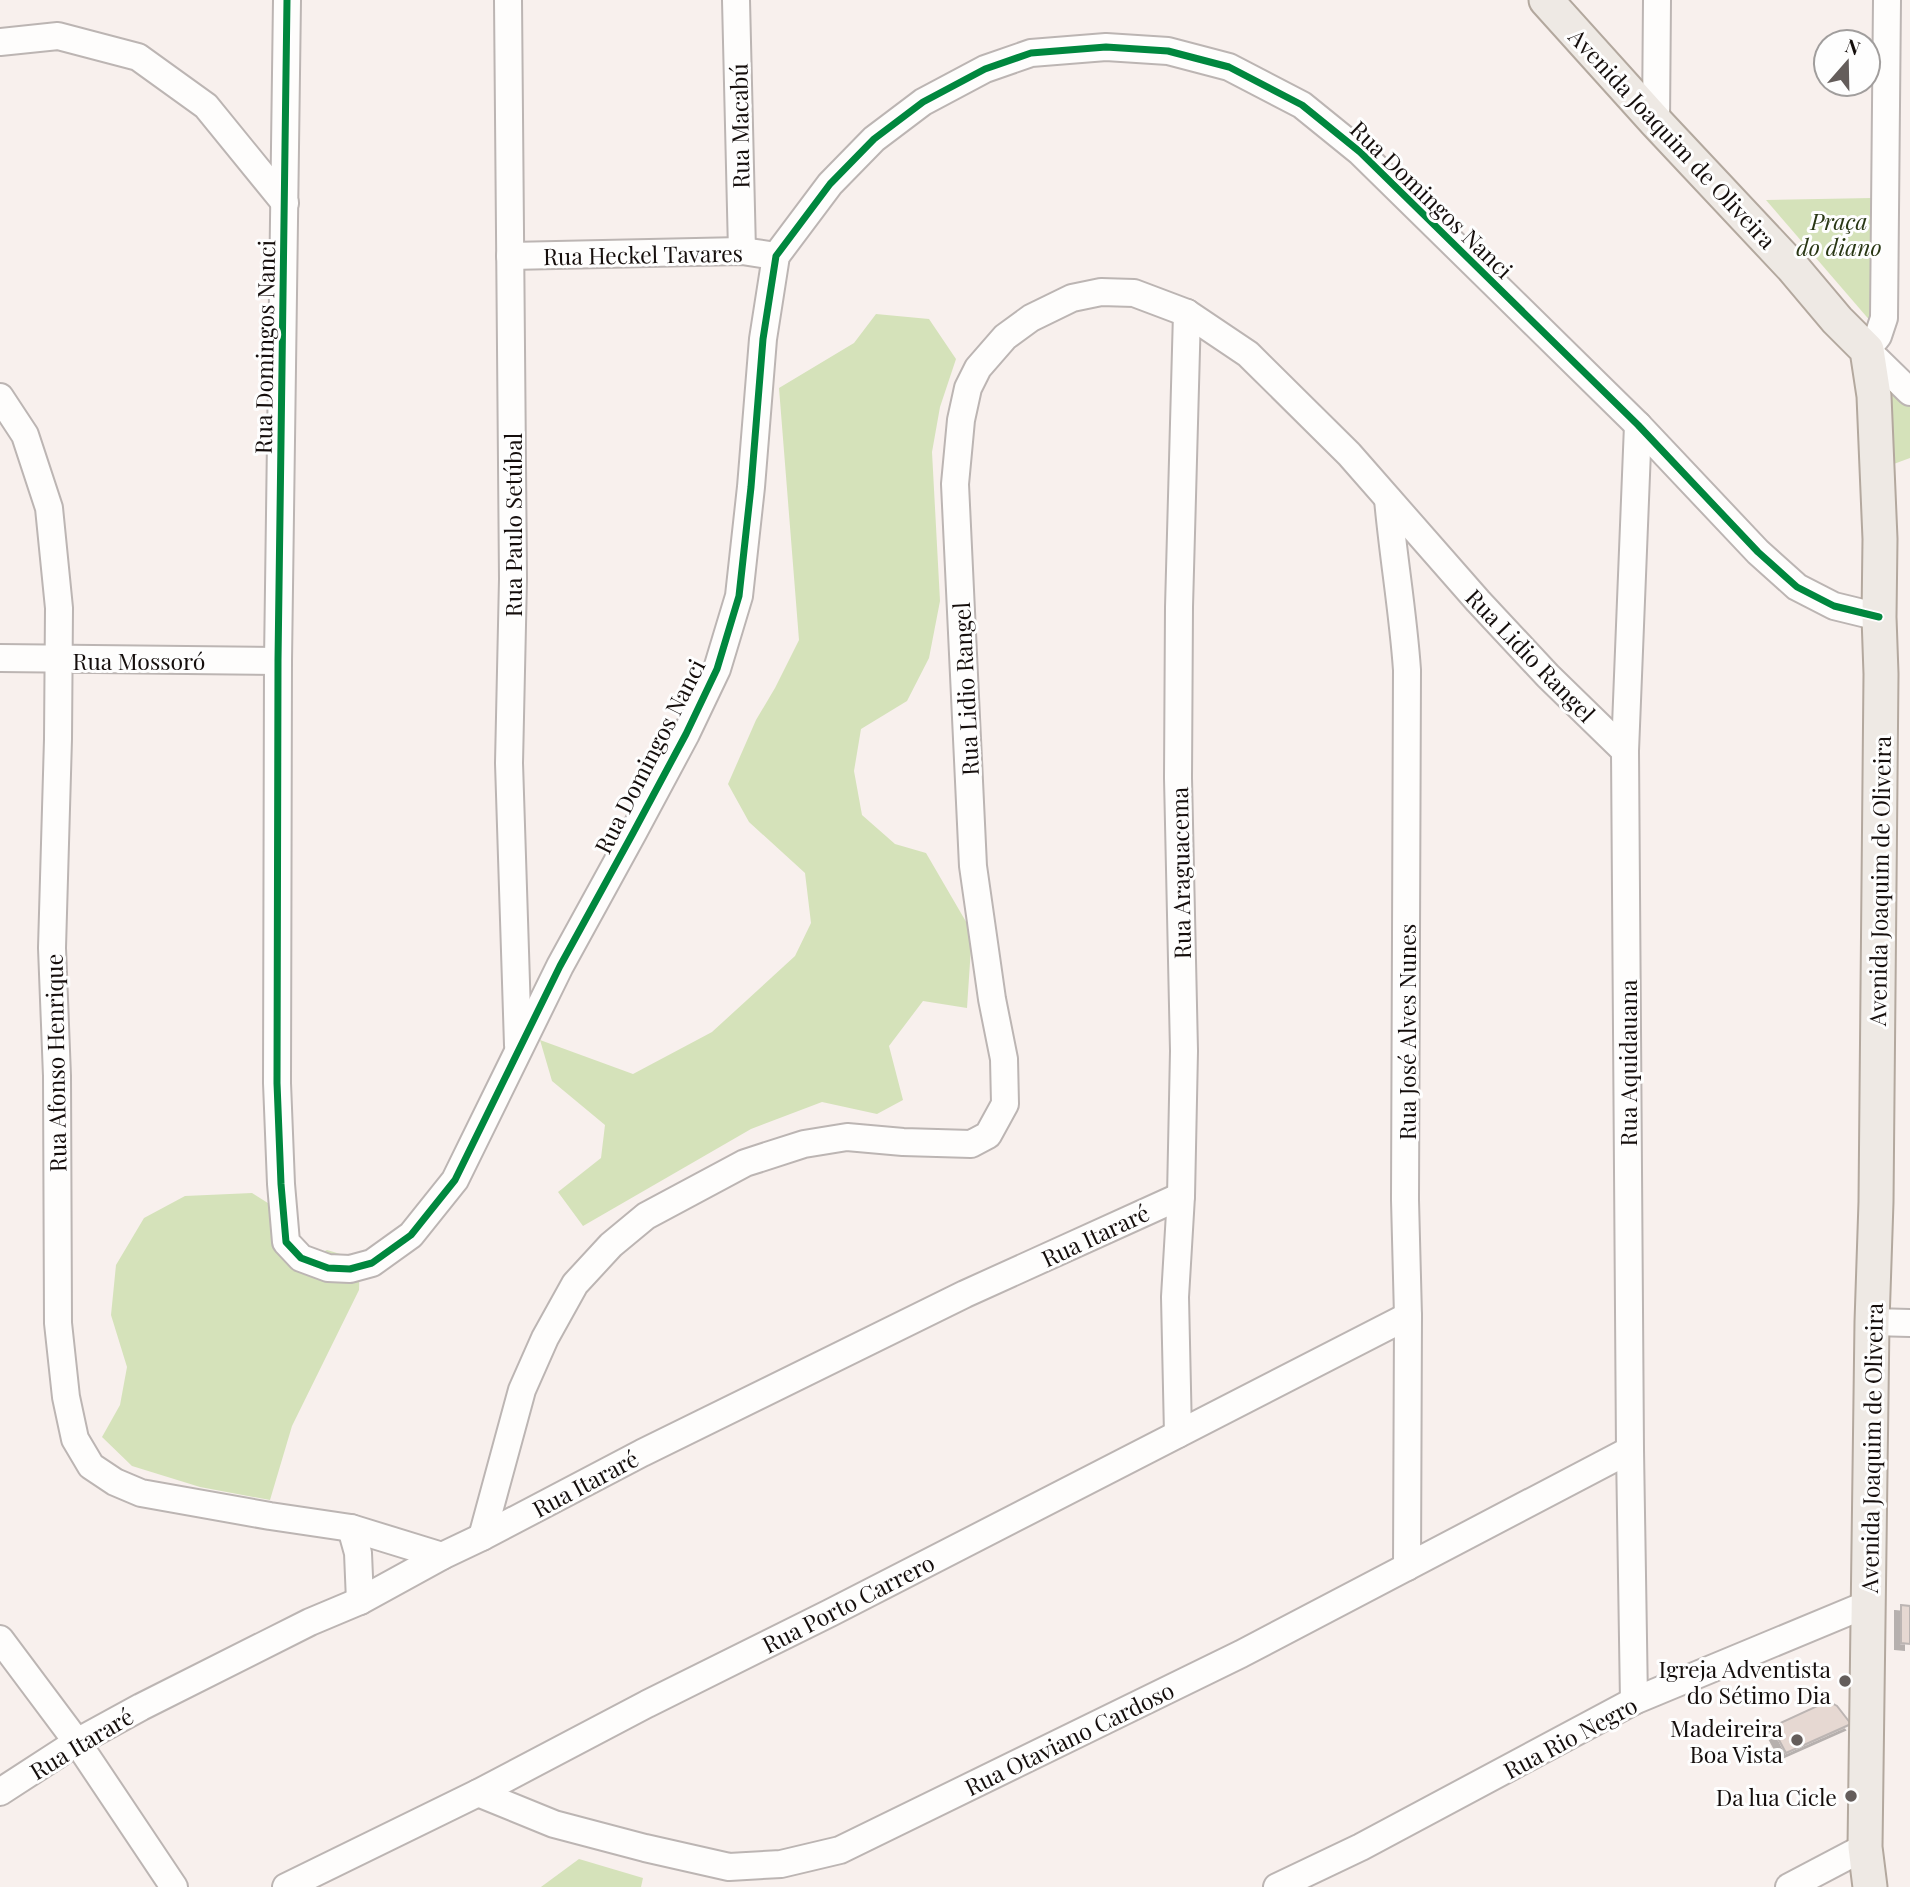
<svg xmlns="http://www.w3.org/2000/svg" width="1910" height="1887" font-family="'Playfair Display',serif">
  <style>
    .green { fill: #d5e2ba }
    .building { fill: #e6d8d2; stroke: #bcb5b3; stroke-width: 2; filter: url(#shadow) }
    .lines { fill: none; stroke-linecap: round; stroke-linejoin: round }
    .minor-casing { stroke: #bcb5b3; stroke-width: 30 }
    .major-casing { stroke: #b3a89e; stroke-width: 37 }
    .minor { stroke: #fefdfc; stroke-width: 26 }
    .major { stroke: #eee9e4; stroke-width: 33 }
    .cycleway-casing { stroke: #fefefe; stroke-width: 11 }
    .cycleway { stroke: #00873e; stroke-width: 7 }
    .poi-dot { fill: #645d5b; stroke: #fefefe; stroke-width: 2.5 }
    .labels { text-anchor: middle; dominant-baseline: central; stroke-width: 6; stroke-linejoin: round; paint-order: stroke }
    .street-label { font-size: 23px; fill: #150e0c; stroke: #fefefe }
    .park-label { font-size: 23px; font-style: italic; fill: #293714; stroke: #fefefe }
    .poi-label { font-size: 23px; fill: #150e0c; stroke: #fefefe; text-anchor: end }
  </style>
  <defs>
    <filter id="shadow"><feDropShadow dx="-6" dy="6" stdDeviation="0" flood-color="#0004"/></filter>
  </defs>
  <rect width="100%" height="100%" fill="#f8f0ed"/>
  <g class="green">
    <polygon points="1872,198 1872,323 1766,200"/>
    <polygon points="876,314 929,319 956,359 940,407 932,452 940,601 929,658 907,701 861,729 854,771 862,815 895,844 926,853 972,932 967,1008 923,1001 889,1046 903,1100 877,1114 822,1102 751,1129 583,1226 558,1192 601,1158 605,1125 552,1081 540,1040 633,1074 712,1032 795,956 811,923 805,873 749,822 728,784 756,720 775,688 799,640 779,388 854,343"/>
    <polygon points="1891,380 1910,397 1910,458 1891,465"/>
    <polygon points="252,1193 282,1212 314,1256 327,1250 360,1260 359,1290 292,1426 270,1500 200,1487 132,1466 102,1437 120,1405 127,1367 111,1315 116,1265 144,1218 185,1196"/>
    <polygon points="579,1859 643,1878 641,1887 541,1887"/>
  </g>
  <g class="building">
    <polygon points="1901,1605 1910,1606 1910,1644 1901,1643"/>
    <polygon points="1828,1701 1837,1706 1851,1724 1786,1753 1772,1727"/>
  </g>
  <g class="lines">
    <defs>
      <g id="minor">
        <polyline points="287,0 278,661 277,1083 281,1184 286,1242 301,1258 328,1268 350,1269 372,1263 411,1235 455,1180 560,966 633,833 686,734 717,669 739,596 751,487 763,339 776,256 830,184 874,139 923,102 985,69 1031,53 1106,47 1168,51 1229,67 1302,105 1360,152 1638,425 1758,552 1797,587 1834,606 1879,617"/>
        <polyline points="508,0 513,579 509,763 518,1045"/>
        <polyline points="736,0 742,251"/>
        <polyline points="1887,0 1884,318 1878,336 1867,350 1910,392"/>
        <polyline points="0,42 58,36 138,57 206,106 285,203"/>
        <polyline points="1656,122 1657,0"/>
        <polyline points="510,256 742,251 776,256"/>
        <polyline points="0,397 25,435 49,508 59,608 58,739 52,948 57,1076 58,1323 66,1397 75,1439 91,1466 115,1482 141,1493 270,1516 351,1528 442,1556"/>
        <path d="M1388,499C1393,556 1403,612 1407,670L1405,1200L1408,1316L1407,1567"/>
        <polyline points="0,658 278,661"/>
        <polyline points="1872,1322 1910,1323"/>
        <polyline points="1178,1434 1175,1297 1181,1196 1184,1051 1178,778 1179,607 1187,313"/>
        <polyline points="351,1528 358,1553 360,1601"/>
        <polyline points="482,1537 522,1390 545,1338 575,1284 611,1245 646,1216 745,1163 804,1144 847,1137 903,1142 971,1144 988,1135 1005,1104 1004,1059 992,999 973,866 955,484 961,420 968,388 978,368 1005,337 1031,318 1072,298 1101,292 1134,293 1187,313 1248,354 1349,454 1478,601 1548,676 1625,751"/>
        <polyline points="0,1639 77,1742 174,1887"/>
        <polyline points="1634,1701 1630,1450 1625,751 1638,425"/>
        <polyline points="0,1792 77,1742 141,1707 310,1622 360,1601 442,1556 482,1537 642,1453 965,1294 1181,1196"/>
        <polyline points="478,1793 554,1824 645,1848 729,1867 781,1864 840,1850 1241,1654 1630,1450"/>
        <polyline points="286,1887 478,1793 647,1704 830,1613 1408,1316"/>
        <polyline points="1277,1887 1361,1847 1634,1701 1870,1603"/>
        <polyline points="1789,1887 1865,1847"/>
      </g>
      <polyline id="major" points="1546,0 1656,122 1794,269 1837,320 1867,350 1874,396 1880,539 1879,617 1881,674 1876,1202 1872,1322 1865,1847 1870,1887"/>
    </defs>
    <use href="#minor" class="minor-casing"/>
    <use href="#major" class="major-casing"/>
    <use href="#minor" class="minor"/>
    <use href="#major" class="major"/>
    <defs>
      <polyline id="cycleway" points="287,0 278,661 277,1083 281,1184 286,1242 301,1258 328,1268 350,1269 372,1263 411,1235 455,1180 560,966 633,833 686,734 717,669 739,596 751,487 763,339 776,256 830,184 874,139 923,102 985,69 1031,53 1106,47 1168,51 1229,67 1302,105 1360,152 1638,425 1758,552 1797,587 1834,606 1879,617"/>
    </defs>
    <use href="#cycleway" class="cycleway-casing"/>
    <use href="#cycleway" class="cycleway"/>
  </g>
  <g class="poi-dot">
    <circle cx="1845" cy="1681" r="7"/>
    <circle cx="1797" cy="1740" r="7"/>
    <circle cx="1851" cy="1796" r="7"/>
  </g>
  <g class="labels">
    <g class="street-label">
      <text transform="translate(739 126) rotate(-91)">Rua Macabú</text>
      <text transform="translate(1673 138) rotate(47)">Avenida Joaquim de Oliveira</text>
      <text transform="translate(1432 199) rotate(44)">Rua Domingos Nanci</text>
      <text transform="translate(643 254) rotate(-1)">Rua Heckel Tavares</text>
      <text transform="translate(264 347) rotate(-89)">Rua Domingos Nanci</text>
      <text transform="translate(512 525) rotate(-90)">Rua Paulo Setúbal</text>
      <text transform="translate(1531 655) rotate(46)">Rua Lidio Rangel</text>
      <text x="139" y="660">Rua Mossoró</text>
      <text transform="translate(965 689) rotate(-93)">Rua Lidio Rangel</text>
      <text transform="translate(649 756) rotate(-63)">Rua Domingos Nanci</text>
      <text transform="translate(1180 873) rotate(-91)">Rua Araguacema</text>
      <text transform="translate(1879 881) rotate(-89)">Avenida Joaquim de Oliveira</text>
      <text transform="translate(1406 1032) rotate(-90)">Rua José Alves Nunes</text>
      <text transform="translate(55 1063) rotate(-91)">Rua Afonso Henrique</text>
      <text transform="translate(1627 1063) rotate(-90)">Rua Aquidauana</text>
      <text transform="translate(1095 1235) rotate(-25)">Rua Itararé</text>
      <text transform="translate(1871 1448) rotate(-89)">Avenida Joaquim de Oliveira</text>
      <text transform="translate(585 1483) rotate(-28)">Rua Itararé</text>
      <text transform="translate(848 1603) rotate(-27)">Rua Porto Carrero</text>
      <text transform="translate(1570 1737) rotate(-28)">Rua Rio Negro</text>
      <text transform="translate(1069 1738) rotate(-26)">Rua Otaviano Cardoso</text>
      <text transform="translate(81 1743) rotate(-31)">Rua Itararé</text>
    </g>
    <g class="park-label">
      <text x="1839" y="220">Praça<tspan x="1839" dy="26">do diano</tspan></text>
    </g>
    <g class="poi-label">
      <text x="1831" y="1668">Igreja Adventista<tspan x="1831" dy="26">do Sétimo Dia</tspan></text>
      <text x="1783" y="1727">Madeireira<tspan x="1783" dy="26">Boa Vista</tspan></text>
      <text x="1837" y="1796">Da lua Cicle</text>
    </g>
  </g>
  <g transform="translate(1847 63) rotate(20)"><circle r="33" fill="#fefefe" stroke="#a19e9d" stroke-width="2"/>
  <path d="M0-5L12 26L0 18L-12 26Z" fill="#645d5b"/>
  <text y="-10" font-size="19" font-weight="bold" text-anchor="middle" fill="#150e0c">N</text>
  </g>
</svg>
